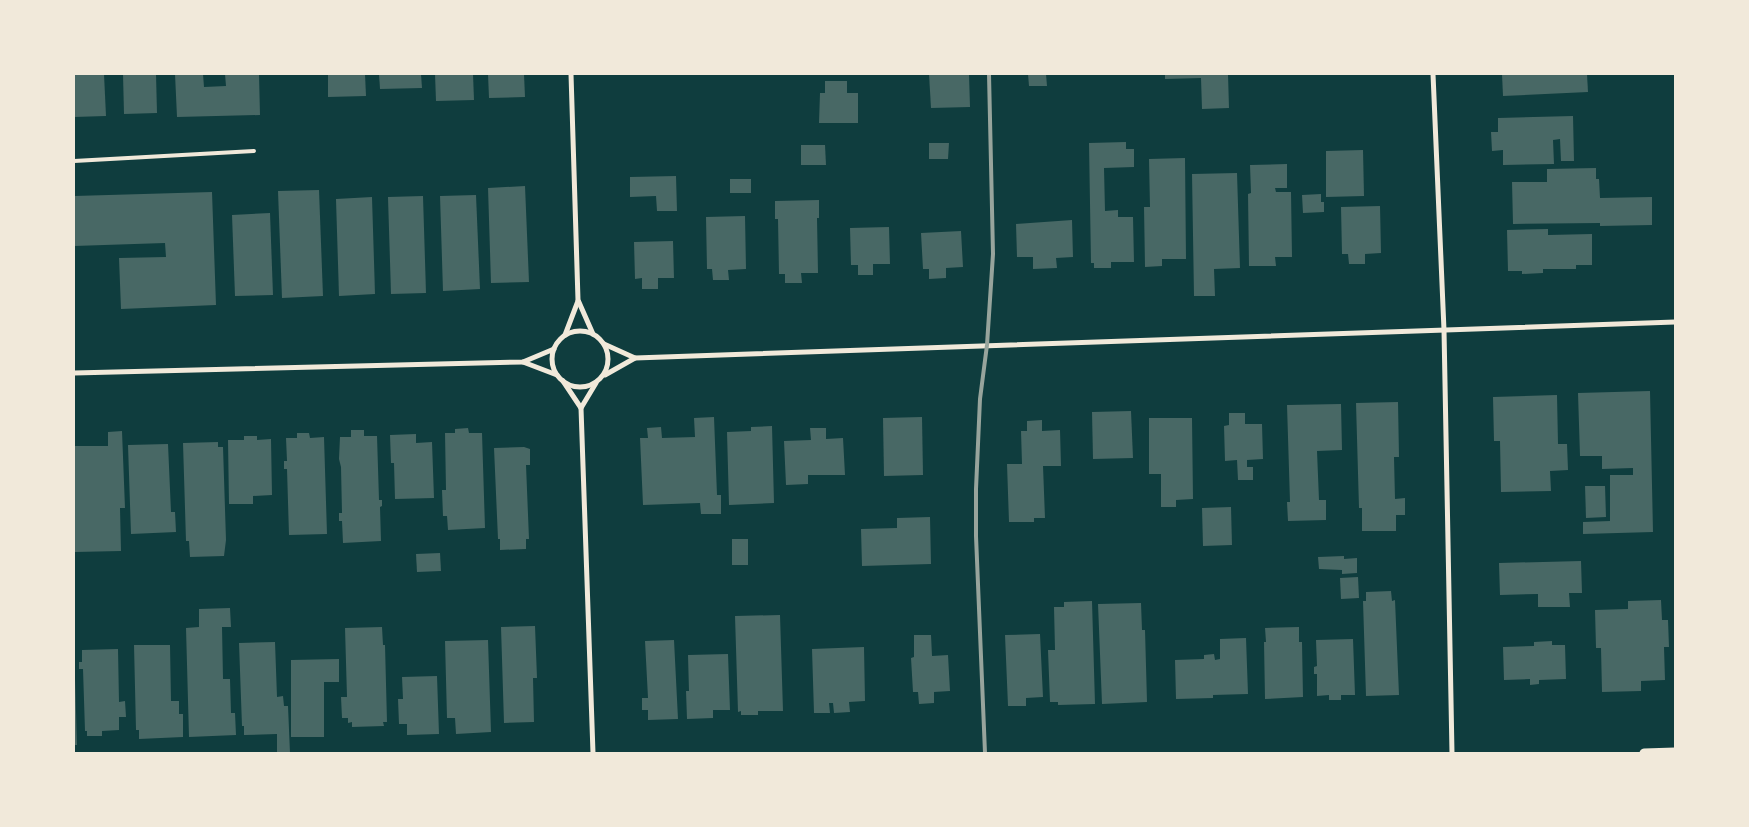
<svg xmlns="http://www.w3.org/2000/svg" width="1749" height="827" font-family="'Noto Serif',serif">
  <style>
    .building { fill: #486865 }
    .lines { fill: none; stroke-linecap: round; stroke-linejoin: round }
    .service { stroke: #f1e9da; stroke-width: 4 }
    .minor { stroke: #f1e9da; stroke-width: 5 }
    .tertiary { stroke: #f1e9da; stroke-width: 9 }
    .rail { stroke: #97a49c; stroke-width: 4 }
  </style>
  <rect width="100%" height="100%" fill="#0f3d3e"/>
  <g class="building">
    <polygon points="74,74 104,74 106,116 74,117"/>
    <polygon points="123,74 156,74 157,113 124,114"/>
    <polygon points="175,74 203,74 204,87 226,86 225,74 259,74 260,115 177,117"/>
    <polygon points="328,74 365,74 366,96 328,97"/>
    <polygon points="379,74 421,74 422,88 380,89"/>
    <polygon points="435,74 473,74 474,100 436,101"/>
    <polygon points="488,74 524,74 525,97 489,98"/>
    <polygon points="929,74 969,74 970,107 931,108"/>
    <polygon points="1028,74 1046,74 1047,86 1029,86"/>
    <polygon points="1165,74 1228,74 1229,108 1202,109 1201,78 1165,79"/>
    <polygon points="1502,74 1587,74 1588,92 1503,96"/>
    <polygon points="825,81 847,81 847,93 858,93 858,123 819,123 820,93 825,93"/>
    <polygon points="1573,116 1574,161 1561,161 1560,139 1553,140 1554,164 1503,165 1503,150 1492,151 1491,132 1498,132 1498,118"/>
    <polygon points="1126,142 1126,149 1134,149 1134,167 1104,168 1105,211 1118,210 1118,217 1133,217 1134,262 1111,262 1111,268 1094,268 1094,263 1091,263 1089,143"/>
    <polygon points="929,143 949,143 948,159 929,159"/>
    <polygon points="801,145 825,145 826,165 801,165"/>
    <polygon points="1363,150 1364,196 1326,197 1326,151"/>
    <polygon points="1185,158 1186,259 1162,259 1162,266 1145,267 1144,207 1150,207 1149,159"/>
    <polygon points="1287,164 1287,188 1275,188 1276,192 1291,192 1292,257 1275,257 1276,266 1249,266 1248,194 1251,193 1250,165"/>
    <polygon points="1596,168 1596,179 1599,179 1600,198 1652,197 1652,225 1600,226 1600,223 1513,224 1512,182 1547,182 1547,169"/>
    <polygon points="1237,173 1240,268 1214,269 1215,296 1194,296 1192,174"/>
    <polygon points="676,176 677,211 657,211 656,196 630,197 630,177"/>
    <rect x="730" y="179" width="21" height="14"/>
    <polygon points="525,186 529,282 491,283 488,188"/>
    <polygon points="319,190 323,296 282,298 278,191"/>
    <polygon points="212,192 216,305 121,309 119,258 166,257 165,243 74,246 74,196"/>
    <polygon points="1321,194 1321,202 1324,202 1324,212 1303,213 1302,195"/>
    <polygon points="476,195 480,289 443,291 440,196"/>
    <polygon points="423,196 426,293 391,294 388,197"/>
    <polygon points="372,197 375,294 339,296 336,199"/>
    <polygon points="819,200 819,218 817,218 818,273 801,273 802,283 785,283 785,274 779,274 778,219 775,219 775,201"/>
    <polygon points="1380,206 1381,253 1365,254 1365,264 1349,264 1348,254 1342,254 1341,207"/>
    <polygon points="270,213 273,295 235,296 232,215"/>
    <polygon points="745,216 746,269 728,270 729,280 713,280 712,269 707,269 706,217"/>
    <polygon points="1072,220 1073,257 1056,258 1057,268 1033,269 1033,257 1017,257 1016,224"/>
    <polygon points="889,227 890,264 873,264 873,275 858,275 858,265 851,265 850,228"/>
    <polygon points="1548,229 1548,235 1592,234 1592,265 1576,265 1576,269 1543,269 1543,273 1522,274 1522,271 1508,271 1507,230"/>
    <polygon points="961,231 963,267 946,268 946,278 929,279 929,269 923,269 921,233"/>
    <polygon points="673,241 674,278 658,278 658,289 642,289 642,278 635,279 634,242"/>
    <polygon points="1650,391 1653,532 1583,534 1583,522 1610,521 1610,475 1633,475 1633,468 1602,469 1602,456 1580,456 1578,393"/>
    <polygon points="1557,395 1558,444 1567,444 1568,470 1550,471 1551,491 1501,492 1500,441 1494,441 1493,397"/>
    <polygon points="1398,402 1399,457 1394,457 1395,499 1405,498 1405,515 1396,515 1396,531 1362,531 1362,508 1359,508 1356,403"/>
    <polygon points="1341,404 1342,450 1317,451 1319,500 1326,500 1326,520 1288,521 1287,502 1290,502 1287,405"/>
    <polygon points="1131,411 1133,458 1093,459 1092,412"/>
    <polygon points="1229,413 1245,413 1245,424 1262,424 1263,459 1247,460 1247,467 1253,467 1253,480 1238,480 1237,460 1225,461 1224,426 1229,425"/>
    <polygon points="714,417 717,495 721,495 721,514 701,514 700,503 643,505 640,438 648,438 647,428 661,427 662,438 695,437 694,418"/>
    <polygon points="922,417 923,475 884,476 883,418"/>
    <polygon points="1149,418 1192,418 1193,499 1176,500 1176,507 1161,507 1161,474 1149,474"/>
    <polygon points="1042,420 1042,431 1060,430 1061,466 1043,466 1045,518 1034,518 1034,522 1009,522 1007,464 1022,464 1021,431 1027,431 1027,421"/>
    <polygon points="772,426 774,503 729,505 727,432 751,431 751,427"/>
    <polygon points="468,428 469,433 482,433 485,528 448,530 447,516 443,516 442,490 446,490 445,433 455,433 455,429"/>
    <polygon points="810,428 826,428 826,439 843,438 845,475 808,475 808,484 786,485 784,441 811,440"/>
    <polygon points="351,430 364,430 364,436 377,436 379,500 382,500 382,506 380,507 381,541 343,543 342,521 339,521 339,513 342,513 341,467 339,459 340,437 351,437"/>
    <polygon points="122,431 125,508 120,508 121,551 75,552 74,446 108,446 108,432"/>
    <polygon points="297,433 309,433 310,438 324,437 327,534 289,535 287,469 284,469 284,461 287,461 286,438 297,438"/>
    <polygon points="416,434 416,443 432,442 434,498 395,499 394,463 391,463 390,435"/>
    <polygon points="244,436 257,436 257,440 271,439 272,495 253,496 253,504 229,504 228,440 244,440"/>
    <polygon points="218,442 218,447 223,447 226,540 224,556 190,557 189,541 186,541 183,443"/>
    <polygon points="168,444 171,512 175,512 176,532 131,534 128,445"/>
    <polygon points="524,447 530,449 530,465 526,465 529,539 526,539 526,549 500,550 500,539 498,539 494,448"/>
    <polygon points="1585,486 1605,486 1606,517 1586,518"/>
    <polygon points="1231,507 1232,545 1203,546 1202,508"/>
    <polygon points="930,517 931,564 862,566 861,529 897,528 897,518"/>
    <rect x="732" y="539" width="16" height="26"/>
    <polygon points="440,553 441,571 417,572 416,554"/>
    <polygon points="1344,556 1344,559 1357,558 1357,573 1342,574 1342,570 1319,569 1318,557"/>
    <polygon points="1581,561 1582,593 1569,593 1570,607 1538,607 1538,594 1500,595 1499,563"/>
    <polygon points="1358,577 1359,598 1341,599 1340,578"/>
    <polygon points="1391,591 1392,601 1395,600 1399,695 1366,696 1363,601 1366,601 1366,592"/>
    <polygon points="1661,600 1662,620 1668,620 1669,647 1664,647 1665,680 1641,681 1641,691 1602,692 1601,648 1596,648 1595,610 1628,609 1628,601"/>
    <polygon points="1092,601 1095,704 1058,705 1058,702 1050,702 1048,650 1055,650 1054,607 1064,607 1064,602"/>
    <polygon points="1141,603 1142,630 1145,630 1147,702 1102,704 1098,604"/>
    <polygon points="230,608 231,627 222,627 223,679 230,679 231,713 235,713 236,735 189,737 186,628 199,627 199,609"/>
    <polygon points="780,615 783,711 758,711 758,715 741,715 741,711 738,712 735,616"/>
    <polygon points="535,626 537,678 533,678 534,722 504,723 501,627"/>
    <polygon points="382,627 383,645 385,645 387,722 383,722 384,726 352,727 352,722 348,723 348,718 342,718 341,697 347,697 345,628"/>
    <polygon points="1299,627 1299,642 1302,642 1303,697 1265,699 1264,642 1266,642 1265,628"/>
    <polygon points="1040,634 1043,697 1026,698 1026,706 1008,706 1005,635"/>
    <polygon points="914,635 931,635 932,656 948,655 950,691 934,692 934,703 919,704 918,692 913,692 911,658 914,657"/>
    <polygon points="1246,638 1248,694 1213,695 1213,698 1176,699 1175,660 1204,659 1204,655 1214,654 1215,660 1220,659 1220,639"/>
    <polygon points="1353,639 1355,695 1341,695 1341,700 1329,700 1329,695 1317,696 1317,674 1314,674 1314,667 1317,666 1316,640"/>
    <polygon points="488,640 491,732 456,734 455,718 447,718 445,641"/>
    <polygon points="674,640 678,719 648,720 648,710 642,710 642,698 648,698 645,641"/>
    <polygon points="1552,641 1552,645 1565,645 1566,679 1539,680 1539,684 1530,685 1530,679 1504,680 1503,647 1534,646 1534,642"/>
    <polygon points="275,642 277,697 283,696 284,706 288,706 290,753 277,753 277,734 244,735 244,726 242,726 239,643"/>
    <polygon points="134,645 170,645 171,701 179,701 179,714 183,714 183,737 139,739 139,730 136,730"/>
    <polygon points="864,647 865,701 849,702 850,712 834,713 833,703 829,703 830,713 814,713 812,649"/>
    <polygon points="118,649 119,702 125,701 126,717 119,717 119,730 102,731 102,736 87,736 87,731 85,731 83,669 79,669 79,662 82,662 82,650"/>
    <polygon points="728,654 730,710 713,710 713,718 687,719 686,691 689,691 688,655"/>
    <polygon points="339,659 339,682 324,682 324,737 291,737 291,660"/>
    <polygon points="437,676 439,734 407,735 407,724 399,724 398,699 403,699 402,677"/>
    <polygon points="74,678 75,678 77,745 74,745"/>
  </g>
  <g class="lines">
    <polyline class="service" points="74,161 254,151"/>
    <g class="minor">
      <polyline points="571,74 578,300 593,334"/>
      <polyline points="1433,74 1444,330 1452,753"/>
      <circle cx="580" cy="359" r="28"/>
      <polyline points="565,335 578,301"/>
      <polyline points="604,344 635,358 1675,322"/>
      <polyline points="523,362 557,375"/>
      <polyline points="74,373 523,362 554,349"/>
      <polyline points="605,375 635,358"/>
      <polyline points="563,381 581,408 593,753"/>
      <polyline points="581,408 596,383"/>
    </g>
    <polyline class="tertiary" points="1644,753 1675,752"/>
    <polyline class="rail" points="985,753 976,536 976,489 980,399 987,345 993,254 989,74"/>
  </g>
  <rect width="1749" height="827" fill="none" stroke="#f1e9da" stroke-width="150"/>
</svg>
